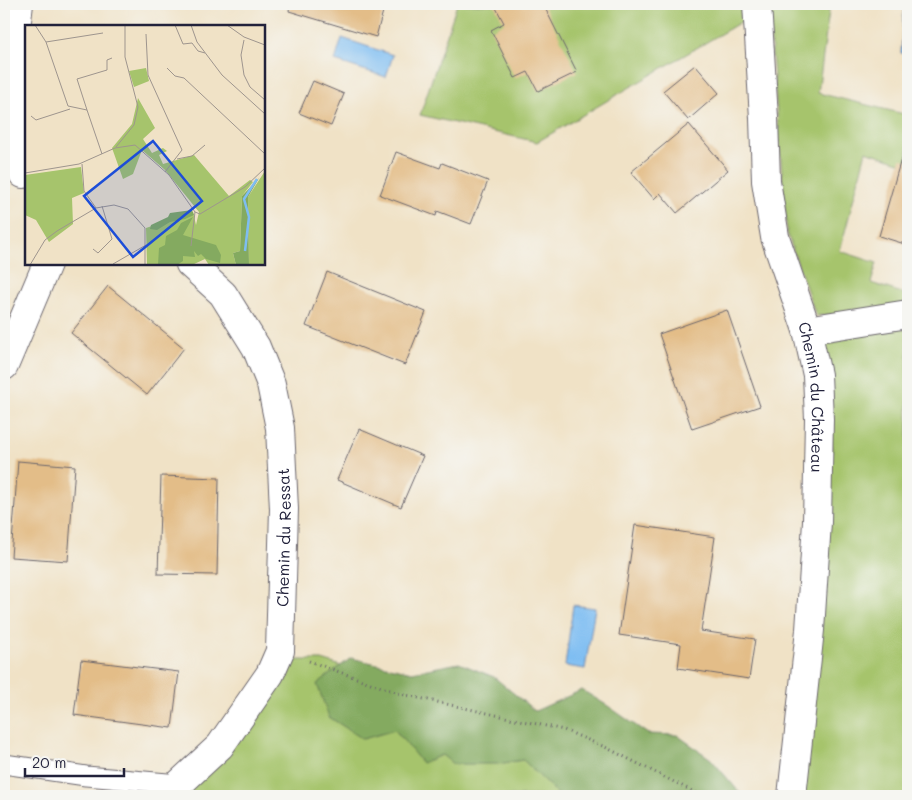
<svg xmlns="http://www.w3.org/2000/svg" width="912" height="800" font-family="Mali,sans-serif">
  <style>
    .green { fill: #a6c46c; stroke: #647354 }
    .forest { fill: #84aa60; stroke: #53664e }
    .water { fill: #7ebdf2; stroke: #507096 }
    .building { fill: #e3bd88 }
    .lines { fill: none; stroke-linecap: round; stroke-linejoin: round }
    .lane-casing { stroke: #6a656c; stroke-width: 21 }
    .street-casing { stroke: #6a656c; stroke-width: 30 }
    .path { stroke: #6a656c; stroke-width: 3; stroke-dasharray: 1 4; stroke-linecap: butt }
    .lane { stroke: #fff; stroke-width: 19 }
    .street { stroke: #fff; stroke-width: 28 }
    .labels { text-anchor: middle; dominant-baseline: central; stroke-width: 5; stroke-linejoin: round; paint-order: stroke }
    .street-label { font-size: 16px; fill: #22223b; stroke: #f6f6f2 }
    .inset-river { fill: none; stroke: #7ebdf2; stroke-width: 2.5 }
    .inset-road { fill: none; stroke: #9e958e; stroke-width: 1 }
    .view { fill: #1d4ed8; fill-opacity: 0.15; stroke: #1d4ed8; stroke-width: 2.5 }
    .inset-edge { fill: none; stroke: #22223b; stroke-width: 2.5 }
  </style>
  <rect width="100%" height="100%" fill="#f6f6f2"/>
  <filter id="ink" filterUnits="userSpaceOnUse"><feTurbulence type="fractalNoise" baseFrequency=".02" numOctaves="2"/><feDisplacementMap in="SourceGraphic" scale="10" xChannelSelector="R" yChannelSelector="G"/><feConvolveMatrix kernelMatrix="1 2 1 2 8 2 1 2 1" color-interpolation-filters="sRGB"/></filter>
  <filter id="wash" filterUnits="userSpaceOnUse"><feTurbulence type="fractalNoise" baseFrequency=".0096" numOctaves="4" result="noise"/><feDisplacementMap in="SourceGraphic" scale="20" xChannelSelector="R" yChannelSelector="G"/><feGaussianBlur stdDeviation="1.12" result="paint"/><feColorMatrix in="noise" values="0 0 0 0 0 0 0 0 0 0 0 0 0 0 0 0 0 1.4 0 .05"/><feComposite in="paint" operator="in"/></filter>
  <g filter="url(#wash)">
    <rect width="100%" height="100%" fill="#f0e2c6"/>
    <g class="green">
      <polygon points="457,4 830,4 818,93 908,115 908,165 866,151 840,251 877,263 871,283 905,294 908,285 908,307 816,316 787,233 768,6 537,142 420,115"/>
      <polygon points="908,317 908,796 801,796 819,644 832,447 823,338"/>
      <polygon points="289,660 322,660 556,734 688,796 165,796"/>
    </g>
    <polygon class="forest" points="351,658 412,672 459,663 494,677 535,711 582,690 608,706 648,734 677,735 711,759 740,793 747,796 560,796 523,760 498,764 453,764 442,755 422,763 395,730 363,739 329,717 317,684"/>
    <g class="water">
      <polygon points="904,4 908,4 908,54 901,53"/>
      <polygon points="342,38 393,55 386,77 335,61"/>
      <polygon points="573,605 595,608 585,669 565,666"/>
    </g>
    <g id="blocks">
      <g class="building">
        <polygon points="290,4 385,4 376,37 289,11"/>
        <polygon points="494,4 543,4 577,72 538,91 528,72 515,78 491,30 504,23"/>
        <polygon points="695,65 719,93 688,120 663,91"/>
        <polygon points="313,81 344,94 331,126 299,113"/>
        <polygon points="689,124 728,170 677,213 660,193 654,199 631,172"/>
        <polygon points="396,152 440,168 442,163 488,181 471,224 437,211 436,216 380,195"/>
        <polygon points="901,159 908,160 908,245 879,236"/>
        <polygon points="327,272 426,312 405,365 306,326"/>
        <polygon points="108,286 184,348 147,395 71,333"/>
        <polygon points="727,310 760,406 692,429 659,334"/>
        <polygon points="359,429 423,456 401,507 337,480"/>
        <polygon points="18,461 75,466 68,561 11,557"/>
        <polygon points="161,476 219,478 217,575 158,574"/>
        <polygon points="635,525 715,537 701,631 755,639 749,679 678,668 681,644 619,635"/>
        <polygon points="81,660 179,672 172,728 74,715"/>
      </g>
    </g>
  </g>
  <g filter="url(#ink)">
    <use href="#blocks" fill-opacity="0" stroke="#6a656c" stroke-width="1"/>
    <g class="lines">
      <defs>
        <polyline id="lane" points="4,764 86,776 179,784"/>
        <g id="street">
          <polyline points="19,4 14,45 23,174"/>
          <path id="s1" d="M757,4L764,118L766,181L775,237L807,330L817,375L819,419L817,522L810,630L792,796"/>
          <polyline points="807,330 908,314"/>
          <polyline points="4,366 47,264"/>
          <path id="s2" d="M166,796L220,746L270,674L280,651L284,509L280,428L271,384L256,347L223,294L190,264"/>
        </g>
      </defs>
      <use href="#lane" class="lane-casing"/>
      <use href="#street" class="street-casing"/>
      <polyline class="path" points="309,661 401,694 564,730 605,747 702,796"/>
      <use href="#lane" class="lane"/>
      <use href="#street" class="street"/>
    </g>
  </g>
  <g class="labels">
    <g class="street-label">
      <text stroke="none"><textPath href="#s1" startOffset="400">Chemin du Château</textPath></text>
      <text stroke="none"><textPath href="#s2" startOffset="300">Chemin du Ressat</textPath></text>
    </g>
  </g>
  <g transform="translate(25 25)">
    <rect width="240" height="240" fill="#f0e2c6"/>
    <path d="M121,43L124,56L109,62L104,46ZM113,73L130,103L118,114L127,128L138,123L142,126L134,130L138,139L169,130L204,171L225,155L228,157L217,171L215,226L208,228L211,240H184L180,234L167,240H122L121,203L168,187L171,200L174,187L140,145L117,125L108,149L98,154L87,123L107,99ZM56,142L59,168L47,173L48,199L24,217L11,195L0,190V150ZM240,146V240H224L223,172Z" fill="#a6c46c"/>
    <path d="M234,153L223,172L224,240H211L208,228L215,226L217,171ZM167,185L169,190L160,194L145,197L132,205L125,204L126,200L143,192L145,188ZM168,192L158,210L191,220L196,230L195,238L181,234L176,229L173,231L169,226L170,232L158,231V236L152,240H133L134,223L140,220L141,211L152,205L156,198Z" fill="#84aa60"/>
    <path class="inset-river" d="M220,226L224,192L219,174L232,154"/>
    <path class="inset-road" d="M10,0L21,17L43,81L62,85L77,129M150,0L158,19L167,18L173,26L180,28M166,0L172,17L197,50L240,89M202,0L219,12L240,20M121,9L123,50L157,125L140,147M219,15L216,30L219,50L225,62L240,75M21,17L78,8M142,43L150,51L159,53L240,129M62,85L52,54L82,45V35L87,33M6,91L11,95L45,84M91,122L109,100L113,82L100,32V0M152,134L167,131L180,120M57,139L59,166L71,183M0,148L54,139L90,123L110,120L144,150L170,187L175,189L220,162L240,143M166,221L170,187M68,224L73,228L87,214L77,181M88,239L121,220M5,240L20,215L32,206L71,183L89,180L103,184L120,203V240"/>
    <path class="view" d="M128,116L177,176L108,232L59,171Z"/>
    <rect width="240" height="240" class="inset-edge"/>
  </g>
  <rect width="912" height="800" fill="none" stroke="#f6f6f2" stroke-width="20"/>
  <path d="M25 768v8h99v-8" fill="none" stroke="#22223b" stroke-width="2.5"/>
  <text x="32" y="768" font-size="15" fill="#22223b" stroke="#f6f6f2" stroke-width="4" paint-order="stroke">20 m</text>
</svg>
